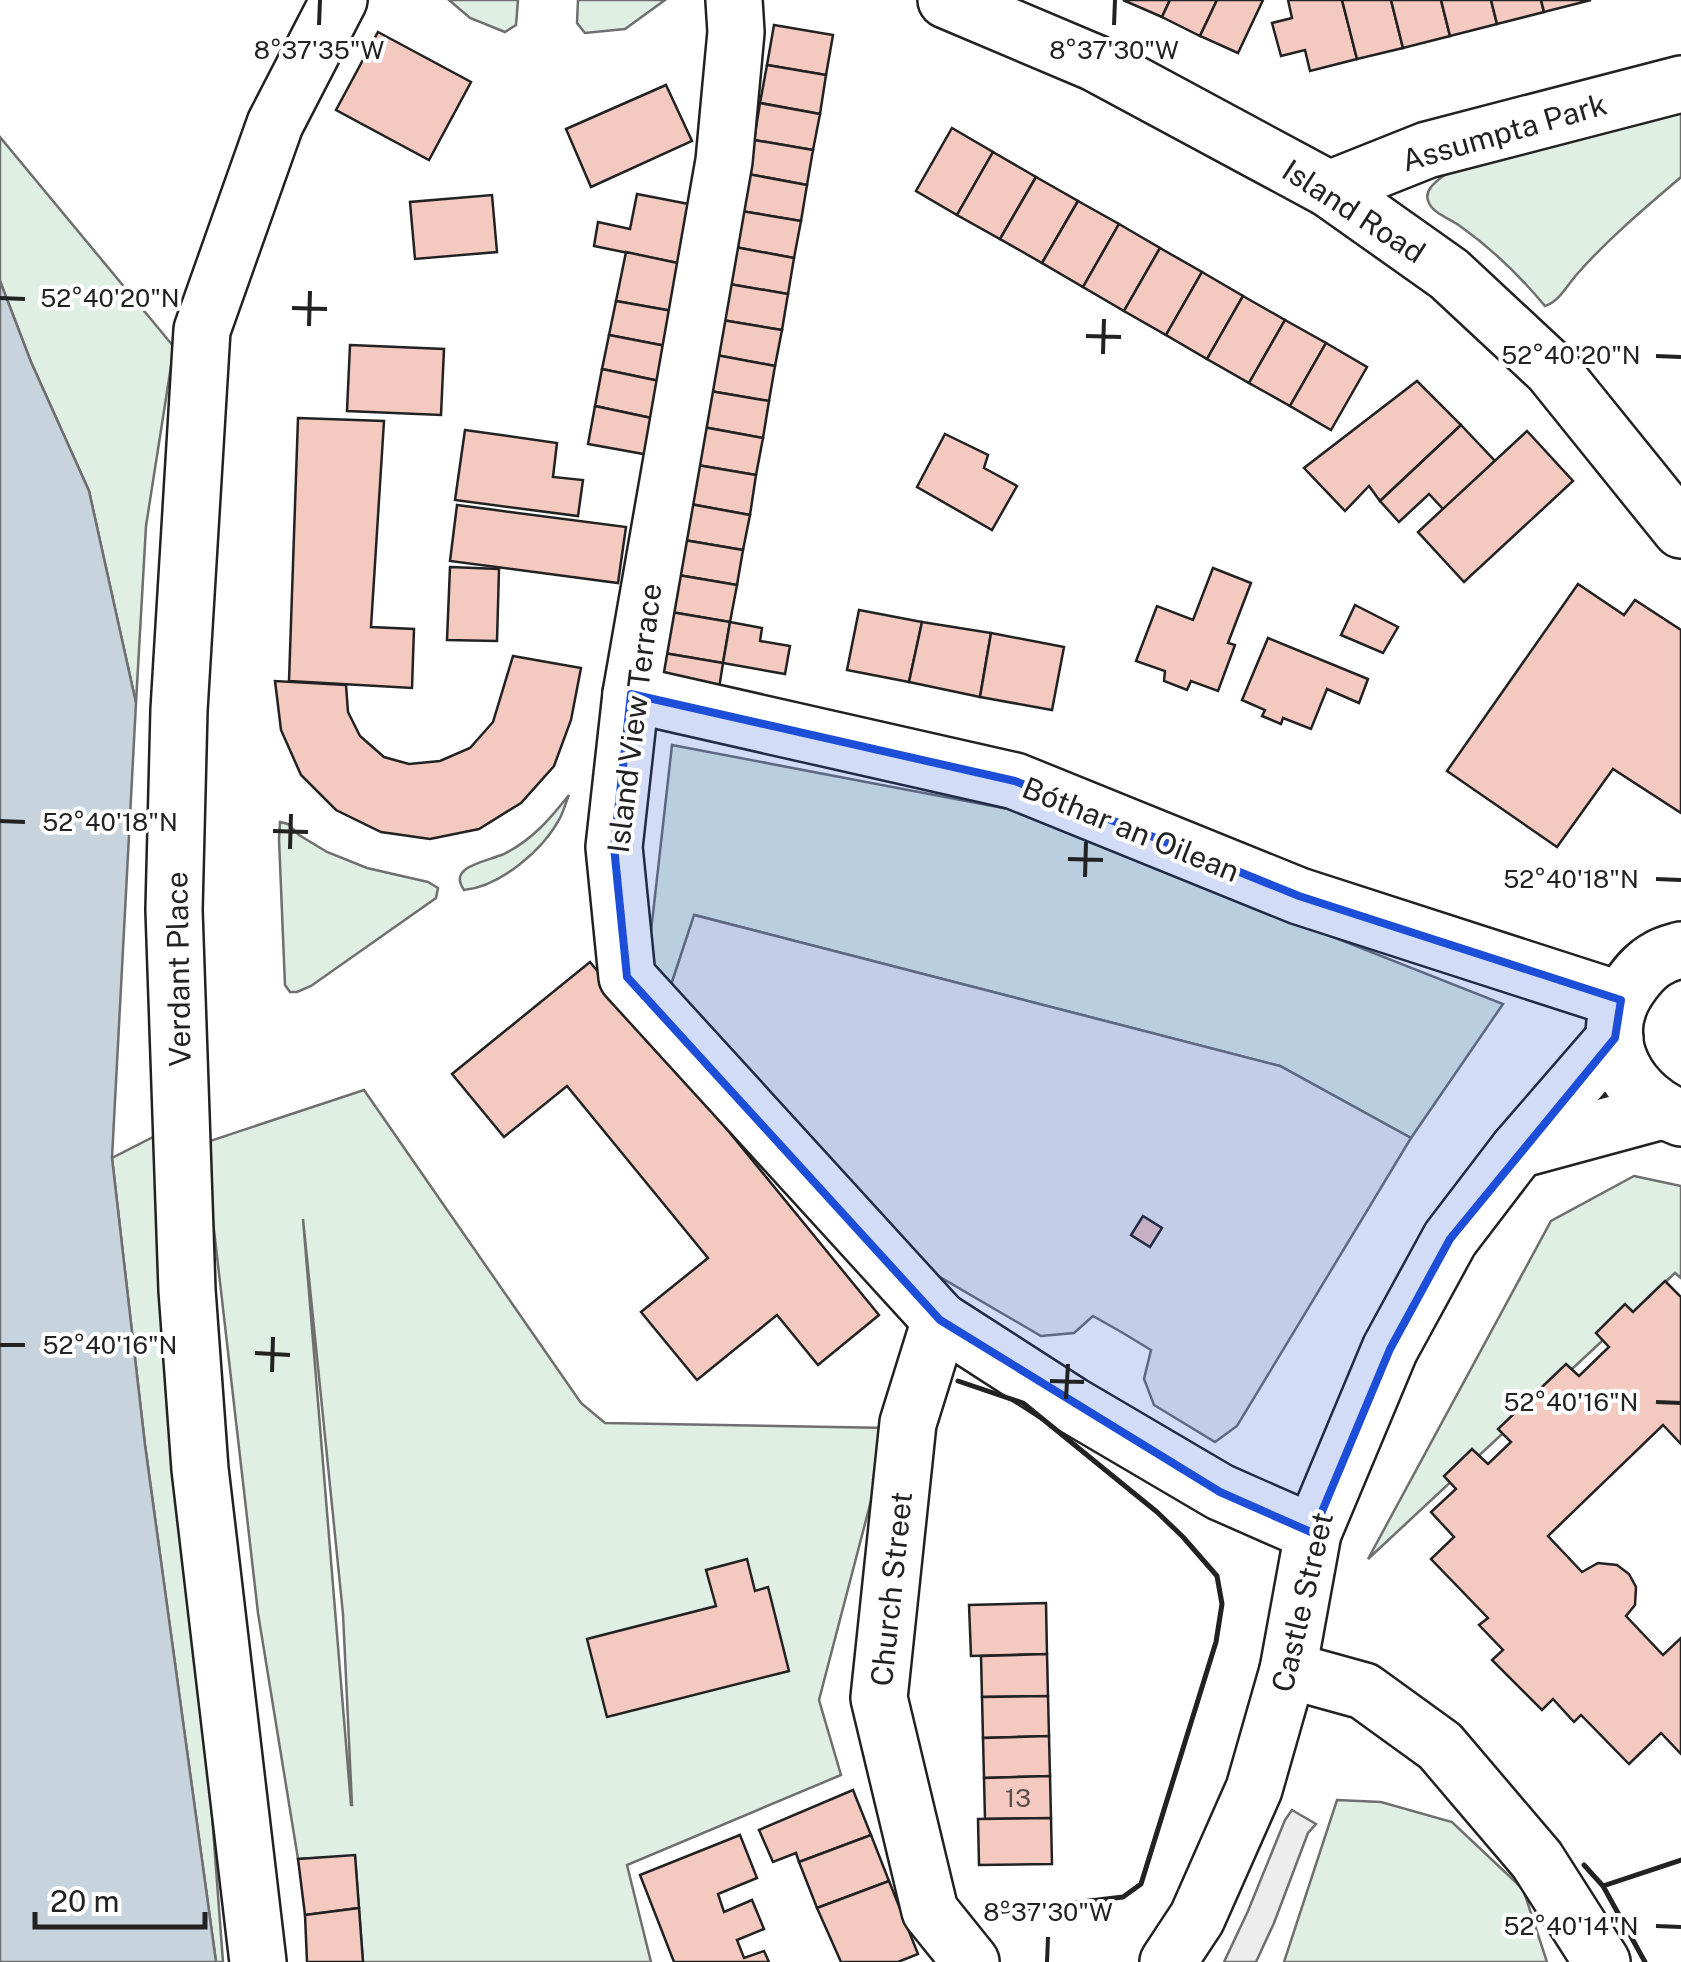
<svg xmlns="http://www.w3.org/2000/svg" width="1681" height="1962" font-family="'Public Sans',sans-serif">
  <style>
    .green { fill: #e0efe3; stroke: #6f6f6f; stroke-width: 2.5; fill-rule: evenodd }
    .parking { fill: #ededed; stroke: #6f6f6f; stroke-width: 2.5 }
    .water { fill: #c7d3dd; stroke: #6f6f6f; stroke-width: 2.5 }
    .building { fill: #f3c9c0; stroke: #222; stroke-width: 2.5 }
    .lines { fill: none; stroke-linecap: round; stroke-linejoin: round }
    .minor-casing { stroke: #222; stroke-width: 60 }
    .major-casing { stroke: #222; stroke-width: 60 }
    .minor { stroke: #fff; stroke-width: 55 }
    .major { stroke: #fff; stroke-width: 55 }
    .wall { stroke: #222; stroke-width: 5 }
    .marked { fill: #1d4ed8; fill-opacity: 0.2; stroke: #1d4ed8; stroke-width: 8; stroke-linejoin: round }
    .ticks { fill: none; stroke: #222; stroke-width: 4 }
    .labels { text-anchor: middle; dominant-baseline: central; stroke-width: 8; stroke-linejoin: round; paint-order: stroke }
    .number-label { font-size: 25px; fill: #564c4a }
    .street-label { font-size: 30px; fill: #222; stroke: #fff }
    .ticks-label { font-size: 25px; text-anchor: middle; fill: #222; stroke: #fff; stroke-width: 8; stroke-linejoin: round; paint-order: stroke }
  </style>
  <rect width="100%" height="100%" fill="#fff"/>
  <g class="green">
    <polygon points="449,0 518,0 516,25 505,32 470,18"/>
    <polygon points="578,0 665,0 625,29 585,33 577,23"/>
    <path d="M1681,113V177C1645,208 1609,238 1578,273C1567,285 1560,301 1545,306C1520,276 1491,248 1460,226C1451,219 1434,214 1429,203C1422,190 1438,180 1447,173Z"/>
    <polygon points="0,137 174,347 146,526 136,703 89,491 31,362 0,281"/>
    <polygon points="672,745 1008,809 1503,1004 1411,1138 1280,1066 695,915 671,985 648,958"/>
    <path d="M569,795C566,802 564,810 560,818C543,850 501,886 464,890C459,882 457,876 466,869C476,862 492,859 504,854C532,840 550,819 569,795Z"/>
    <polygon points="280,822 288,824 299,835 327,852 367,868 428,882 438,888 436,898 311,986 297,992 290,992 285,985 279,839"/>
    <path d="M364,1090L581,1403L605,1423L890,1428L819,1700L841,1775L627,1865L651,1962H363L355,1856L298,1859L258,1613L204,1143ZM303,1219L343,1614L352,1805H351Z"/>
    <polygon points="161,1133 223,1962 216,1962 145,1445 112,1158"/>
    <polygon points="1634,1176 1681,1186 1681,1278 1675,1273 1368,1559 1551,1221"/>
    <polygon points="1337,1800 1381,1802 1452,1822 1523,1889 1547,1962 1284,1962"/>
  </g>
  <g class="parking">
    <polygon points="694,915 1280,1066 1411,1138 1237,1426 1215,1442 1154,1405 1144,1379 1151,1350 1123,1333 1093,1316 1074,1333 1041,1336 909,1259 671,985"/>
    <polygon points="1292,1810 1316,1824 1308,1833 1274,1923 1256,1962 1224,1962 1248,1911 1285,1820"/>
  </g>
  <polygon class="water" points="0,281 31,362 89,491 136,703 112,1158 145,1445 216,1962 0,1962"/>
  <g class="building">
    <polygon points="1123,0 1170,0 1162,17"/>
    <polygon points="1170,0 1217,0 1200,36 1162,17"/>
    <polygon points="1217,0 1263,0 1238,53 1200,36"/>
    <polygon points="1288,0 1342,0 1357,59 1310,71 1305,50 1281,56 1272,23 1292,18"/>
    <polygon points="1342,0 1391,0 1403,48 1357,59"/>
    <polygon points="1391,0 1441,0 1450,36 1403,48"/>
    <polygon points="1441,0 1491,0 1497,24 1450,36"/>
    <polygon points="1491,0 1541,0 1544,12 1497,24"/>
    <polygon points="1541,0 1591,0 1544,12"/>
    <polygon points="774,25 833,35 826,75 767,65"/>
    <polygon points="378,32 471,82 429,160 336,110"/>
    <polygon points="767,65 826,75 820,114 760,103"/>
    <polygon points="666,85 692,141 591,187 566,129"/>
    <polygon points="760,103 820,114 813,150 754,140"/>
    <polygon points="952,128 993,152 957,215 916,191"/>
    <polygon points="754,140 813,150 807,185 748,174"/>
    <polygon points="993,152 1036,177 1000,239 957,215"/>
    <polygon points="748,174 807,185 801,221 741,211"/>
    <polygon points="1036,177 1078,201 1042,263 1000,239"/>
    <polygon points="637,194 699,206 687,265 594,246 598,222 630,229"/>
    <polygon points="492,195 497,252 415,259 410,202"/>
    <polygon points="1078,201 1119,224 1083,287 1042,263"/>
    <polygon points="741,211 801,221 794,258 735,247"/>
    <polygon points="1119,224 1160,248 1124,311 1083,287"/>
    <polygon points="735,247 794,258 788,294 729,284"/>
    <polygon points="1160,248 1202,272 1166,335 1124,311"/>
    <polygon points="626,252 687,265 678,312 616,301"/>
    <polygon points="1202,272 1243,296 1207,359 1166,335"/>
    <polygon points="729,284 788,294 782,330 722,320"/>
    <polygon points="1243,296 1285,320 1249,383 1207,359"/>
    <polygon points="616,301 678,312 671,347 609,335"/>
    <polygon points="722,320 782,330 775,366 716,355"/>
    <polygon points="1285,320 1326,343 1290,406 1249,383"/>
    <polygon points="609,335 671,347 664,382 602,369"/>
    <polygon points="1326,343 1367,367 1331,430 1290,406"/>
    <polygon points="350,345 444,349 441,415 347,411"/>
    <polygon points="716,355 775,366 769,401 710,391"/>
    <polygon points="602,369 664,382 656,419 595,406"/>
    <polygon points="1417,381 1461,425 1380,501 1369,486 1345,511 1304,468"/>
    <polygon points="710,391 769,401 763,438 703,427"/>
    <polygon points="595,406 656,419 649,455 588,444"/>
    <polygon points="298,418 384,421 371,627 414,629 412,688 289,681"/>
    <polygon points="1461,425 1495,461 1444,510 1429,494 1399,522 1380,501"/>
    <polygon points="703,427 763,438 756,475 697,465"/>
    <polygon points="465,430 557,443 553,477 583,480 578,516 455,500"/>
    <polygon points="1527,431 1573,481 1464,582 1418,532"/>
    <polygon points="945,434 988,455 984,468 1017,486 992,530 917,487"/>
    <polygon points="697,465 756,475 750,515 690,504"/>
    <polygon points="690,504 750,515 743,550 684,540"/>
    <polygon points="457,505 626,527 618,583 450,561"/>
    <polygon points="684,540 743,550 737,585 678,575"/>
    <polygon points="450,567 499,569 497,641 447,640"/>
    <polygon points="1213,568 1251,583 1228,643 1235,645 1218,691 1191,681 1187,690 1164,681 1165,671 1136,661 1157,606 1193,620"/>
    <polygon points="678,575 737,585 730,622 671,612"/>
    <polygon points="1578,584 1624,615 1635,600 1681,630 1681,813 1613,769 1557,847 1447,771"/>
    <polygon points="1355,605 1398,627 1383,653 1341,635"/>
    <polygon points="859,610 922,622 909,682 847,670"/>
    <polygon points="671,612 730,622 723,663 664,653"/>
    <polygon points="730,622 762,628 760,641 790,646 785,674 723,663"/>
    <polygon points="922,622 991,633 980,697 909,682"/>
    <polygon points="991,633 1064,647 1052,710 980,697"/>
    <polygon points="1268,638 1368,679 1359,703 1327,689 1311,729 1283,718 1281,724 1262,716 1265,710 1242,700"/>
    <polygon points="664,653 723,663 717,701 657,690"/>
    <polygon points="513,656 581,668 571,720 554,766 521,803 479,829 430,839 381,832 336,810 301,775 281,730 275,681 346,685 348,712 360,736 384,757 409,764 440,761 470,748 493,722"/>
    <polygon points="590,962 879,1315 818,1365 777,1315 697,1380 641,1312 708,1258 567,1086 504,1137 452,1074"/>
    <polygon points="1143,1216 1162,1228 1150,1247 1131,1235"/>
    <polygon points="1665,1281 1681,1297 1681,1444 1663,1425 1548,1536 1582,1572 1598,1563 1617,1565 1629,1574 1636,1587 1635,1605 1626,1616 1663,1655 1681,1638 1681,1754 1661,1733 1629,1764 1581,1715 1574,1722 1553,1699 1542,1710 1492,1660 1503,1650 1479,1625 1488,1618 1431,1559 1454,1537 1431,1512 1456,1489 1444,1476 1472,1449 1488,1464 1511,1442 1498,1429 1566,1364 1579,1376 1609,1347 1596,1333 1625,1304 1633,1312"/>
    <polygon points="747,1559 755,1591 768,1587 789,1671 607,1717 587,1639 716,1606 706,1570"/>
    <polygon points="1046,1603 1047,1654 971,1656 969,1605"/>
    <polygon points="1047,1654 1048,1696 982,1697 981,1656"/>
    <polygon points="1048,1696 1049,1736 983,1738 982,1697"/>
    <polygon points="1049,1736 1050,1776 984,1778 983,1738"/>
    <polygon points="1050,1776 1051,1818 985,1819 984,1778"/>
    <polygon points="853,1790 871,1835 799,1862 796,1853 773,1862 759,1830"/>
    <polygon points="1051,1818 1052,1864 979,1865 978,1819"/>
    <polygon points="740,1835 757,1878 718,1894 724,1912 752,1900 764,1929 737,1940 744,1958 764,1951 769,1962 674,1962 640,1875"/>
    <polygon points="871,1835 889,1881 817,1908 799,1862"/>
    <polygon points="355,1855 359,1908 305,1915 298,1859"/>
    <polygon points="889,1881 918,1954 898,1962 841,1962 817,1908"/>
    <polygon points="359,1908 363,1962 307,1962 305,1915"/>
  </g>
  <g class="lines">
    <defs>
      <g id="minor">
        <polyline points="734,0 736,32 724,161 631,694 614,847 627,977 940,1320 1072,1405 1220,1492 1313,1533"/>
        <polyline points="946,0 1095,63 1329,189 1449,274 1551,369 1681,530"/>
        <polyline points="1329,189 1427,150 1681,84"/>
        <polyline points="631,694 1015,781 1299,896 1621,1000"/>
        <polyline points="940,1320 908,1423 879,1698 930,1911 971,1962"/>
        <polyline points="1288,1670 1364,1691 1440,1746 1537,1860 1602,1962"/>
        <polyline points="258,1962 200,1469 187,1290 174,910 179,710 202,330 275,124 339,0"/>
      </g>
      <g id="major">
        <path d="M1681,950C1674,952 1665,954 1659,958C1645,965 1635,978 1626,992C1595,1043 1630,1099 1681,1118"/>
        <polyline points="1518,1150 1662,1111"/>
        <polyline points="1168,1962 1197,1918 1254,1789 1288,1670 1313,1533 1390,1349 1450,1239 1518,1150 1615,1038"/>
      </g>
    </defs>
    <use href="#minor" class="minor-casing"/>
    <use href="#major" class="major-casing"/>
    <use href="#minor" class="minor"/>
    <use href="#major" class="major"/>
    <g class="wall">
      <polyline points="958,1381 1023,1403 1157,1512 1183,1537 1217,1576 1222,1604 1216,1642 1141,1884 1123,1897 988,1913"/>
      <polyline points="1584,1865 1603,1886 1645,1962"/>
      <polyline points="1603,1886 1681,1860"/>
    </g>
  </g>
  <path class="marked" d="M631,694L1015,781L1299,896L1621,1000L1615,1038L1450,1239L1390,1349L1313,1533L1220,1492L940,1320L627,977L614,847Z"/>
  <path class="ticks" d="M319,25L320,0M1114,25L1115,0M0,298L25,299M292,308L327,309M309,326L310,291M1086,336L1121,337M1103,354L1104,319M1656,356L1681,357M0,821L25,822M273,831L308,832M290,849L291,814M1068,859L1103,860M1085,877L1086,842M1656,879L1681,880M0,1345H25M255,1353L290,1355M272,1372L273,1337M1050,1381L1084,1382M1066,1399L1068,1364M1656,1402L1681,1403M1656,1926L1681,1927M1047,1962L1048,1937"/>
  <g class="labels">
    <g class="number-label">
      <text x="1018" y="1798">13</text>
    </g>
    <g class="street-label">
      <text transform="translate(1504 132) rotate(-16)">Assumpta Park</text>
      <text transform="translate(1354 211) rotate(33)">Island Road</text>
      <text transform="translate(634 718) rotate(-83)">Island View Terrace</text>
      <text transform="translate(1131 829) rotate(22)">Bóthar an Oilean</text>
      <text transform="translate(178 969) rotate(-91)">Verdant Place</text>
      <text transform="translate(891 1589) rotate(-84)">Church Street</text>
      <text transform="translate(1302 1602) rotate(-77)">Castle Street</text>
    </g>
  </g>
  <g class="ticks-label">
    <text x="319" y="59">8°37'35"W</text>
    <text x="1114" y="59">8°37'30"W</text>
    <text x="110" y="307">52°40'20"N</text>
    <text x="1571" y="364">52°40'20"N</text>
    <text x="110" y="831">52°40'18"N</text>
    <text x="1571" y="888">52°40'18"N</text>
    <text x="110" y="1354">52°40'16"N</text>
    <text x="1571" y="1411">52°40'16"N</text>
    <text x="1048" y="1921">8°37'30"W</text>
    <text x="1571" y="1935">52°40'14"N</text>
  </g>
  <path d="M35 1912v15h170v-15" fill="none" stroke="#222222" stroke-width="5"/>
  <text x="50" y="1912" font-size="30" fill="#222222" stroke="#ffffff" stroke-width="8" paint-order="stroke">20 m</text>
</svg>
